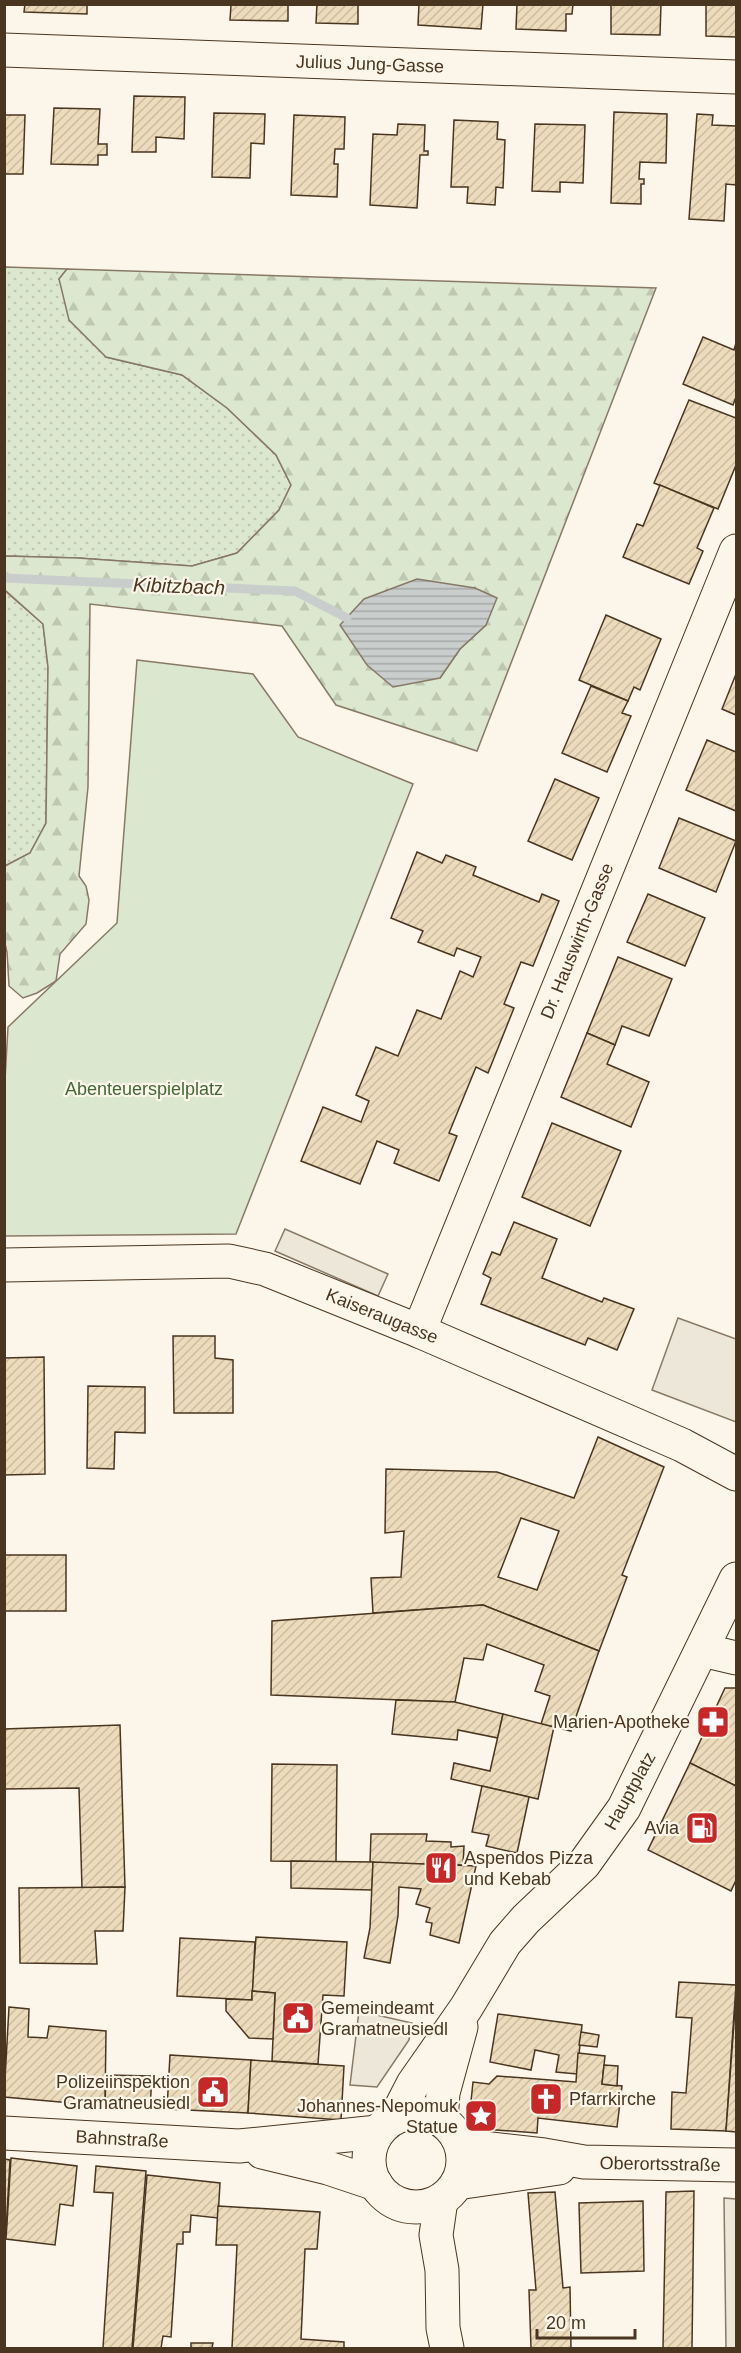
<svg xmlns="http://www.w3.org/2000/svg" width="741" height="2353" font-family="Arial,sans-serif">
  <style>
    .grass { fill: url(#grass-dots); stroke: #887966; stroke-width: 1.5 }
    .forest { fill: url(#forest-firs); stroke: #887966; stroke-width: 1.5; fill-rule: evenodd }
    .green { fill: #dce7d0; stroke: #887966; stroke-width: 1.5 }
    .parking { fill: #ede7d9; stroke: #887966; stroke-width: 1.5 }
    .water { fill: url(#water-rules); stroke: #887966; stroke-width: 1.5 }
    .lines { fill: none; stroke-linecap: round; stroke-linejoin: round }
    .stream { stroke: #c9cecd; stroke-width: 9 }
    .building { fill: url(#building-hatch); stroke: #4a3520; stroke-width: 1.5; fill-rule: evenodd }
    .minor-casing { stroke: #4a3520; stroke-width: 35 }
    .major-casing { stroke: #4a3520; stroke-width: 35 }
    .minor { stroke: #fbf6e9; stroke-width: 33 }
    .major { stroke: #fbf6e9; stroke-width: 33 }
    .labels { text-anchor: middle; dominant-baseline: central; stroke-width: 4.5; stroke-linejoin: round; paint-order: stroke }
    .street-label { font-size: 18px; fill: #4a3520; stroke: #fbf6e9 }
    .park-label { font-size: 18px; fill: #436837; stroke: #fbf6e9 }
    .poi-label { font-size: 18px; fill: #4a3520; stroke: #fbf6e9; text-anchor: end }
    .water-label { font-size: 20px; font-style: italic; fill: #4a3520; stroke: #fbf6e9 }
  </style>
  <defs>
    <pattern id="grass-dots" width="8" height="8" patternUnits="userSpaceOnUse" patternTransform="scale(1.5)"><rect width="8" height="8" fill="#dce7d0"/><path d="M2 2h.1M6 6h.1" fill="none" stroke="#bec7b2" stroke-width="1.8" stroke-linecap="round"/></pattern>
    <pattern id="forest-firs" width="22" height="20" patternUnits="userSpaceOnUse" patternTransform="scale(1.5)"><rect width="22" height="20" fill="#dce7d0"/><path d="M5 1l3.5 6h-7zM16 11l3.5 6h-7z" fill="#bec7b2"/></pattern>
    <pattern id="water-rules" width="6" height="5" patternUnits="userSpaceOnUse" patternTransform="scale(1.5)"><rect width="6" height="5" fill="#c9cecd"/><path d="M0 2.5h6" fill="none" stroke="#a5a8a6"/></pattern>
    <pattern id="building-hatch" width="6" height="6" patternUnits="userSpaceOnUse" patternTransform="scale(1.5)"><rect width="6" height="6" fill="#ecdcbc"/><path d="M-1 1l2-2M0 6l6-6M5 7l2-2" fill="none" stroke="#ccbda1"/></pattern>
  </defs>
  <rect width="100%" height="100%" fill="#fbf6e9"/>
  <g class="grass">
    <polygon points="5,267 67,269 59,279 106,357 182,375 227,408 276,455 291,485 279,510 237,553 192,566 78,558 5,556"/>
    <polygon points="4,590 43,624 48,667 46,823 30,853 5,866"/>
  </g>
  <path class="forest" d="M67,269L656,288L477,751L336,705L282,626L90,604L88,787L79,876L86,886L89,900L86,924L60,954L56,981L37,993L23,998L9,986L7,952L5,944V866L30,853L46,823L48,667L43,624L5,590V556L78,558L192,566L237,553L279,510L291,485L276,455L227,408L182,375L106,357L69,320L59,279ZM475,588L486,625L460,649L440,678Z"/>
  <polygon class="green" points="137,660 253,674 298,737 413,784 236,1234 5,1236 4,1098 8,1027 117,923"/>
  <g class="parking">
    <polygon points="285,1229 388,1274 378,1296 275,1251"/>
    <polygon points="678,1318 736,1339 736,1422 652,1390"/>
    <polygon points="359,2011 412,2023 409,2040 377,2087 350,2085"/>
    <polygon points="724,2198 736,2199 736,2348 726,2348"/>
  </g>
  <polygon class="water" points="417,579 475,588 497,598 486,625 460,649 440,678 393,687 367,665 340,625 364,599"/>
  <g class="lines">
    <polyline class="stream" points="4,578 295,591 347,618"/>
  </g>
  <g class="building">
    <polygon points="25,4 87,4 87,14 24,12"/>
    <polygon points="288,4 288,21 230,20 231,5 220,5"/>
    <polygon points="317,4 358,4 358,24 316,23"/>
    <polygon points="419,4 483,4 481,29 418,25"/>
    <polygon points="517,4 573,4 572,14 566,14 566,31 516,29"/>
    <polygon points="611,4 661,4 660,35 611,34"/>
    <polygon points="706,4 736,4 736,37 706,36"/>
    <polygon points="134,96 185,97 184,139 156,137 156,152 132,152"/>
    <polygon points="54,108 100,109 98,144 107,144 107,155 98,155 98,165 51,164"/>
    <polygon points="614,112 667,114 666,163 640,162 639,179 644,179 644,184 641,184 641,204 611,203"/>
    <polygon points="214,113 265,114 264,144 251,143 250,178 212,177"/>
    <polygon points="697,114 713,115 712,125 736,126 736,185 726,184 724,221 689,219"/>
    <polygon points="4,115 25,115 23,174 4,174"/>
    <polygon points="294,115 345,117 344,149 335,149 334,164 338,164 337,197 291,195"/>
    <polygon points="454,120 498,122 497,139 505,140 503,188 496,187 495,205 467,203 468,187 451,187"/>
    <polygon points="398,124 425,125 424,151 428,151 428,155 420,155 417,208 370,205 373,134 397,135"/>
    <polygon points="535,124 585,125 583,183 560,182 560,192 532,191"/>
    <polygon points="703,337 734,350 736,343 736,397 733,405 683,384"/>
    <polygon points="689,400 736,418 736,465 718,509 654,483"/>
    <polygon points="660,485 714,508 697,548 703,551 689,584 623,557 637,524 643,526"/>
    <polygon points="606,615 661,639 640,690 634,687 628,701 579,680"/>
    <polygon points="736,674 736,715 722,709"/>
    <polygon points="591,686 628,701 622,713 631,716 607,772 562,753"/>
    <polygon points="707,740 736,752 736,811 686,790"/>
    <polygon points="555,779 599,798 572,860 528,841"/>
    <polygon points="679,818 736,841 716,892 659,868"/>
    <polygon points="417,852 442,863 446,855 476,867 473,875 539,902 542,894 559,901 533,966 521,962 504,1004 514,1008 488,1073 476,1067 449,1133 457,1136 439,1181 394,1163 399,1150 377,1141 360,1184 301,1161 323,1107 361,1122 369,1101 356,1095 376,1047 398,1056 417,1010 441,1019 460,971 473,977 481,957 457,948 454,956 418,942 423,931 391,918"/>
    <polygon points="648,894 705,918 685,966 627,942"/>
    <polygon points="618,957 672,979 649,1036 622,1026 615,1045 587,1033"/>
    <polygon points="587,1033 615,1045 607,1064 649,1082 631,1127 561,1097"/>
    <polygon points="552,1123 621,1151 590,1226 522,1197"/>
    <polygon points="514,1222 557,1239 542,1278 602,1302 604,1298 634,1309 617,1350 588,1338 585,1345 481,1304 491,1278 483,1274 492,1252 500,1255"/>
    <polygon points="173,1336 215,1336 215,1358 233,1360 233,1413 174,1413"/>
    <polygon points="44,1357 45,1474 4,1475 4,1358"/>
    <polygon points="88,1386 145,1387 145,1433 115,1432 114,1469 87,1468"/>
    <path d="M598,1437L664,1467L622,1575L627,1577L599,1651L483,1605L373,1613L371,1578L401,1577L404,1531L385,1533L386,1469L497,1472L574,1498ZM521,1518L559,1531L537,1590L498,1577Z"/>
    <rect x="4" y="1555" width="62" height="56"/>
    <polygon points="483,1605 599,1651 571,1731 541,1724 550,1696 535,1691 544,1665 487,1644 483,1660 464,1658 455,1702 271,1695 272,1621"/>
    <polygon points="725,1688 736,1688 736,1786 690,1763"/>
    <polygon points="396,1700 455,1702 503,1714 498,1738 458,1730 457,1740 392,1734"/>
    <polygon points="503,1714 554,1727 538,1799 451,1779 454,1763 490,1771"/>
    <polygon points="120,1725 125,1887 82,1888 79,1788 4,1789 4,1729"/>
    <polygon points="690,1763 736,1786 736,1880 731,1891 648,1850"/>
    <polygon points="272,1764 337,1765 336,1862 271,1861"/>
    <polygon points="482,1786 529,1797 517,1853 486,1846 489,1835 472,1832"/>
    <polygon points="371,1834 427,1834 426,1841 451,1842 451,1847 464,1846 463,1865 370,1863"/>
    <polygon points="291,1861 373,1862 372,1890 291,1888"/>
    <polygon points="373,1862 476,1866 459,1943 430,1935 432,1923 426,1922 430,1908 416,1904 421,1889 399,1887 398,1916 390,1963 364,1958 370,1928"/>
    <polygon points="125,1887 123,1931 95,1931 97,1964 20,1963 19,1888"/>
    <polygon points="256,1937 347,1942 344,1996 323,1995 318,2064 272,2061 275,1993 252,1991"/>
    <polygon points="180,1938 255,1942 252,2000 177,1996"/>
    <polygon points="679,1982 736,1985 726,2131 671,2129 672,2092 686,2093 692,2018 676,2017"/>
    <polygon points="252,1991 275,1993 273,2039 249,2038 226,2011 226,1999 252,2000"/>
    <polygon points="9,2007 29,2009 28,2037 47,2038 49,2026 106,2031 105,2106 4,2097"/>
    <polygon points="735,2009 736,2009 736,2132 726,2131"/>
    <polygon points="498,2014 582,2025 577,2074 556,2072 559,2055 535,2050 531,2070 490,2062"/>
    <polygon points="581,2032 599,2035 597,2047 579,2045"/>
    <polygon points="578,2053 605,2056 602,2084 622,2086 617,2127 538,2118 537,2133 483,2129 485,2113 470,2111 473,2082 489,2084 497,2076 576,2082"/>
    <polygon points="170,2055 251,2060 248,2113 167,2109"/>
    <polygon points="251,2060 344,2066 341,2120 248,2113"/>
    <polygon points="604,2065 618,2066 617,2086 602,2084"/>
    <polygon points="106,2075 152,2076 150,2108 105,2106"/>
    <polygon points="11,2158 77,2166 73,2206 60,2204 55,2245 6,2239"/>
    <polygon points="4,2159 10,2160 6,2231 4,2231"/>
    <polygon points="96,2166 146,2171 132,2348 103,2348 113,2193 94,2192"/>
    <polygon points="147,2175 220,2183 218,2218 191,2215 190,2232 183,2232 183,2244 177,2244 171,2337 163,2336 161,2348 133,2348"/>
    <polygon points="694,2191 692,2348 663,2348 666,2192"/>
    <polygon points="555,2192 563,2288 570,2287 571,2348 531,2348 529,2290 536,2290 528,2193"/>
    <polygon points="643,2201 644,2271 581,2273 579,2203"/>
    <polygon points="218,2206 320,2212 317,2249 305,2249 301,2339 344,2342 344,2348 232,2348 237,2245 216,2245"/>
    <polygon points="191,2343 213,2343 212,2348 191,2348"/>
  </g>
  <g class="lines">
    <defs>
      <g id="minor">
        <polyline points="4,50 736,77"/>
        <polyline points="4,1265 229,1261 265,1269 419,1331 682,1445 736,1474"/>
        <polyline points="419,1331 736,551"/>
        <polyline points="702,1650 736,1658"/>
      </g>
      <g id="major">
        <circle cx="416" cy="2160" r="47"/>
        <polyline points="396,2117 413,2084 466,2008 505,1943 526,1919 584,1864 624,1808 736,1579"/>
        <polyline points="441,2120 443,2093 461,2027"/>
        <polyline points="4,2133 239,2146 378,2132"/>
        <polyline points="457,2137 482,2148 544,2155 584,2162 736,2165"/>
        <polyline points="262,2152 328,2168 376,2184"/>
        <polyline points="457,2183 559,2168"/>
        <polyline points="441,2200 436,2235 442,2270 443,2328 447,2348"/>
      </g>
    </defs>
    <use href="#minor" class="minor-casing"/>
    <use href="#major" class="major-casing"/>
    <use href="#minor" class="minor"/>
    <use href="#major" class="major"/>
  </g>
  <defs>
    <symbol id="pharmacy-square" viewBox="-11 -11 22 22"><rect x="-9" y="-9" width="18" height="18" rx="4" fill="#c62828" stroke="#fbf6e9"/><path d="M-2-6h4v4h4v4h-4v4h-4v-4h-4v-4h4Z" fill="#fff"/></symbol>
    <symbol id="fuel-square" viewBox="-11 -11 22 22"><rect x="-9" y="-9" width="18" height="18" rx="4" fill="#c62828" stroke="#fbf6e9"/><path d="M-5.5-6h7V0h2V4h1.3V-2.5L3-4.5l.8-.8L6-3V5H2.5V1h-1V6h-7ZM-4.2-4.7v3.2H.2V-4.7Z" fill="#fff"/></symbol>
    <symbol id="restaurant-square" viewBox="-11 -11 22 22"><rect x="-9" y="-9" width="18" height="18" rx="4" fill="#c62828" stroke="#fbf6e9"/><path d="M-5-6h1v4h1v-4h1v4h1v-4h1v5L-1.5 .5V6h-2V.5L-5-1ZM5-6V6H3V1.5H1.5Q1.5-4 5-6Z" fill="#fff"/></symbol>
    <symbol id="civic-square" viewBox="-11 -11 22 22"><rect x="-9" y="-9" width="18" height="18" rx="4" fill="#c62828" stroke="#fbf6e9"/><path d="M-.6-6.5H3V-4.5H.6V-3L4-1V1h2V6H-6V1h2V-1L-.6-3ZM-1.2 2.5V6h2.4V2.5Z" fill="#fff"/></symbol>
    <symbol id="church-square" viewBox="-11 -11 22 22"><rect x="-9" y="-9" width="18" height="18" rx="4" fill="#c62828" stroke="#fbf6e9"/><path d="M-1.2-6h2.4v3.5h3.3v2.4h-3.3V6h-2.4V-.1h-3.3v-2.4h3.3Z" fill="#fff"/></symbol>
    <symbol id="sight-square" viewBox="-11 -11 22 22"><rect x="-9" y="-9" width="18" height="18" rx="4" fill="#c62828" stroke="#fbf6e9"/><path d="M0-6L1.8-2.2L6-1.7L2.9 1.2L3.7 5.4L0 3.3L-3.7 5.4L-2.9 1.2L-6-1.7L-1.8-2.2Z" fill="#fff"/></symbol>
  </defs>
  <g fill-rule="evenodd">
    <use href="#pharmacy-square" x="694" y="1703" width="38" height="38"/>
    <use href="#fuel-square" x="683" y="1809" width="38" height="38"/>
    <use href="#restaurant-square" x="422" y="1849" width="38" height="38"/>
    <use href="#civic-square" x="279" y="1999" width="38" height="38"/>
    <use href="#civic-square" x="194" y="2073" width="38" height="38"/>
    <use href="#church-square" x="527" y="2080" width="38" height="38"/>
    <use href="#sight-square" x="462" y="2097" width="38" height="38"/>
  </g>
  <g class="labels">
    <g class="street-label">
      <text transform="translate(370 64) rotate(2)">Julius Jung-Gasse</text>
      <text transform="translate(577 941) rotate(-68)">Dr. Hauswirth-Gasse</text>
      <text transform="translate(382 1316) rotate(22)">Kaiseraugasse</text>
      <text transform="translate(630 1791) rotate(-61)">Hauptplatz</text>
      <text transform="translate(122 2139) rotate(3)">Bahnstraße</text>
      <text transform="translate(660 2164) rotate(1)">Oberortsstraße</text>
    </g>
    <g class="park-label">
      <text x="144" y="1089">Abenteuerspielplatz</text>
    </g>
    <g class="poi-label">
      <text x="690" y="1722">Marien-Apotheke</text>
      <text x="679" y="1828">Avia</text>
      <text x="464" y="1858" text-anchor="start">Aspendos Pizza<tspan x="464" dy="21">und Kebab</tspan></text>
      <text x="321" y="2008" text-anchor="start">Gemeindeamt<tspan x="321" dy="21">Gramatneusiedl</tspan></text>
      <text x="190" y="2082">Polizeiinspektion<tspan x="190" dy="21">Gramatneusiedl</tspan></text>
      <text x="569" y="2099" text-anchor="start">Pfarrkirche</text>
      <text x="458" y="2106">Johannes-Nepomuk<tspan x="458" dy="21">Statue</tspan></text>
    </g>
    <g class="water-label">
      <text transform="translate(179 586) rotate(2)">Kibitzbach</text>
    </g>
  </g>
  <rect width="741" height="2353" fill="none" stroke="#4a3520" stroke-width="12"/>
  <path d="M537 2329v9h98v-9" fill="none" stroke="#4a3520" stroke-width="3"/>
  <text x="546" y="2329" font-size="18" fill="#4a3520" stroke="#fbf6e9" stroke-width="4.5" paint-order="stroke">20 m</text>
</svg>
